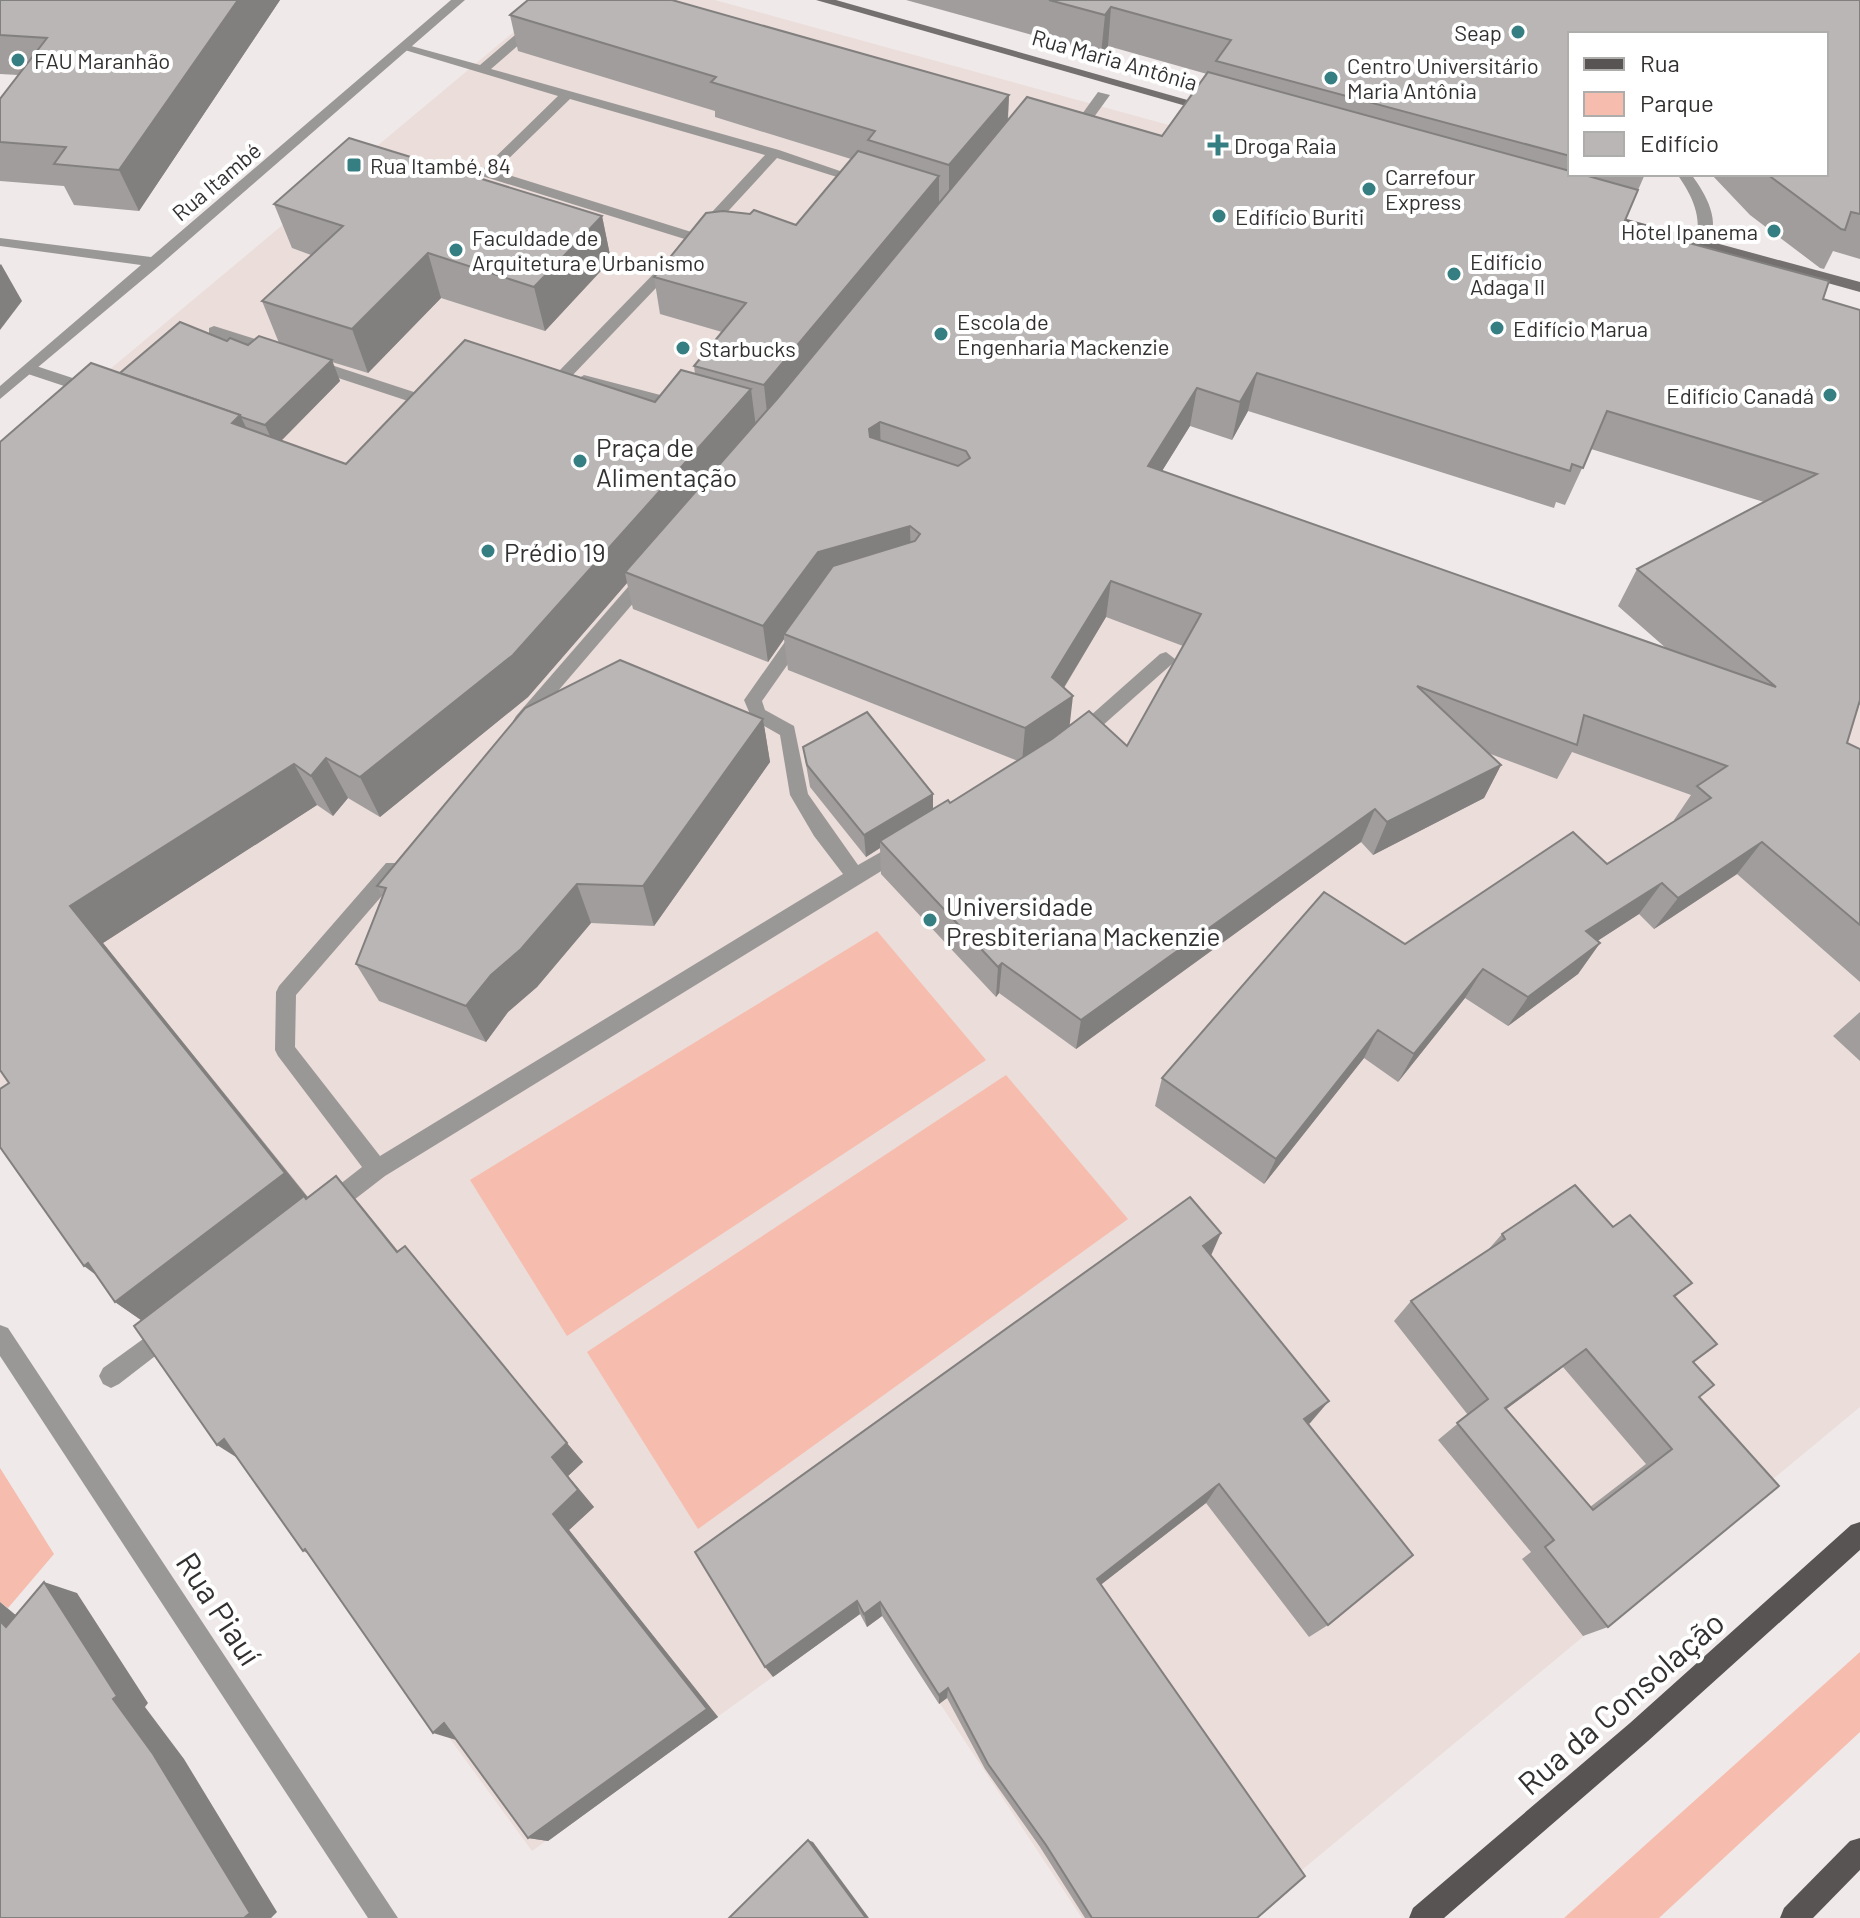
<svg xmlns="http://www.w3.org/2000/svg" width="1860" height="1918" font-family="Barlow,sans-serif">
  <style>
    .built { fill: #ebddda }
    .green { fill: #f6bcad }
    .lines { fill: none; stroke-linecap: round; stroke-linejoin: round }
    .lane { fill: #9a9897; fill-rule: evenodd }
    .street { fill: #9a9897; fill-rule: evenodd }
    .secondary { fill: #73706f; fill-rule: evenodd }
    .primary { fill: #575453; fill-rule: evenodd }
    .wall { fill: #a09d9c; fill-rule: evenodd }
    .shaded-wall { fill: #827f7f }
    .building { fill: #bab6b5; stroke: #827f7f; stroke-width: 2; fill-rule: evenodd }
    .poi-dot { fill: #357e82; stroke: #fff; stroke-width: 3 }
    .labels { text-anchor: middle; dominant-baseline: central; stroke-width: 8; stroke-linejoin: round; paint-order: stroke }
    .far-poi-label { font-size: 22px; fill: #333130; stroke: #fff; text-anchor: start }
    .far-street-label { font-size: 22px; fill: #333130; stroke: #fff }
    .poi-label { font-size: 26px; fill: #333130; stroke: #fff; text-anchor: start }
    .near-street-label { font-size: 32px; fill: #333130; stroke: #fff }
  </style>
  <rect width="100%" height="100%" fill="#efeae9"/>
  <polygon class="built" points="552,0 715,0 1187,130 984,487 1628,717 1860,592 1860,1407 1244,1918 1082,1918 882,1616 867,1627 860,1614 532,1851 0,1123 0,461"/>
  <g class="green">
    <polygon points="877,931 986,1060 567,1336 470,1180"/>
    <polygon points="1006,1075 1128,1219 698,1529 587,1352"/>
    <polygon points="0,1468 54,1554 8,1608 0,1602"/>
    <polygon points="1860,1652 1860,1732 1659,1918 1564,1918"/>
  </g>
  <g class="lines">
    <g class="lane">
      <polygon points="556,0 570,0 491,69 779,150 869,181 862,185 777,158 708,233 698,233 698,227 765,155 570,99 496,171 701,235 701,241 691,241 482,176 482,170 558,96 398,48 404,44 480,65"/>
      <polygon points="673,257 678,259 678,265 569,379 559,379 559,371 668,259"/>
      <polygon points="214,326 280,347 283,351 275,356 209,334 209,328"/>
      <polygon points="313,359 420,394 422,398 414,403 308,368 308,360"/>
      <polygon points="30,364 100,387 102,391 94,396 25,373 22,369"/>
      <polygon points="584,375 687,402 689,406 681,411 579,384 576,380"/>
      <polygon points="647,570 653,572 656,576 653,580 528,726 516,726 513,721 516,716 641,572"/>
      <polygon points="800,627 809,634 762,701 765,710 794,726 808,794 858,865 902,840 909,842 912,848 909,854 385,1176 337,1213 329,1216 321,1213 318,1206 321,1199 362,1167 278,1056 275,1050 276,992 279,986 386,863 400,863 403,869 400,875 296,995 295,1047 380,1156 843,874 814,836 790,795 780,735 752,719 744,700 794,629"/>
      <polygon points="1166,652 1175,659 1172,664 1084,742 1072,742 1069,737 1072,732 1160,654"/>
      <polygon points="168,1321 176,1324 179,1332 176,1340 119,1384 111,1388 103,1384 99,1376 103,1368"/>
    </g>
    <g class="street">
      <polygon points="451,0 465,0 160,265 0,399 0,386 141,265 0,246 0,238 151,257"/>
      <polygon points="1098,92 1110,95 1081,135 1071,135 1069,132"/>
      <path d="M1677,174H1691C1707,196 1721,220 1708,247H1698L1696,244C1702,216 1693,197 1677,174Z"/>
      <polygon points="0,1325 8,1328 398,1918 368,1918 0,1356"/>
    </g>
    <g class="secondary">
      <polygon points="816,0 836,0 1219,109 1207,112"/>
      <polygon points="1601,212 1860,282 1860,292 1596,219 1596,213"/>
    </g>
    <g class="primary">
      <polygon points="1860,1522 1860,1550 1648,1741 1444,1918 1409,1918 1413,1908 1630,1723 1851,1525"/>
      <polygon points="1860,1838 1860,1870 1813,1918 1780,1918 1784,1908 1850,1841"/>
    </g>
  </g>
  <g class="wall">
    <polygon points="0,0 280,0 139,211 74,205 64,186 0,181 0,99 18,75 0,74"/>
    <path d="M906,0H1860V259L1833,251L1824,269L1820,268L1750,215L1711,174H1826V34H1570V174H1645L1623,225L1823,299L1860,310V705H1859L1847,743L1860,749V982L1737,874L1654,929L1639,914L1597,941L1600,943L1578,974L1508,1026L1465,998L1398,1082L1364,1058L1264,1184L1155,1106L1162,1078L1405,944L1607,864L1675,821L1674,820L1691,795L1572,752L1557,779L1488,753L1501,765L1484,798L1373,855L1361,842L1076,1049L999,993L996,997L881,874L880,848L866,857L810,787L803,747L933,794V809L950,803L1018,761L788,670L784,639L768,662L633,609L627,583L528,697L380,817L348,798L333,816L317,805L103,943L308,1197L359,1203L398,1251L583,1462L568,1476L594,1507L569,1530L718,1717L548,1841L528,1838L456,1740L309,1554L303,1551L141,1320L115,1302L9,1083L120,373L227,341L248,345L279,343L262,301L311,255L292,248L274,204L602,216L611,260L545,331L441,298L368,373L332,362L340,381L281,441L346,464L655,402L695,374L694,366L722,332L660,314L654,277L796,225L851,159L715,117V111L518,51L510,15L1009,95L1008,120L1162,136L1207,74L1108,46L1101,54ZM1248,411L1554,508L1556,502L1565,505L1591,449L1764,502L1637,569L1618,606L1667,649L1162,471L1190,426L1232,440ZM1106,617L1183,646L1127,746L1069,726L1064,688Z"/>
    <polygon points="763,719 770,762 654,926 591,923 537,987 508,1012 486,1042 379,1001 356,964 382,896 377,886"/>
    <polygon points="1860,1012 1860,1061 1833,1036"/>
    <path d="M1613,1227L1692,1283L1675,1297L1693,1362L1699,1397L1608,1627L1583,1636L1522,1559L1531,1552L1438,1440L1468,1415L1394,1321L1411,1301L1488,1250L1502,1234ZM1563,1367L1646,1464L1590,1507L1506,1409Z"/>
    <polygon points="1211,1256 1311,1422 1308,1425 1328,1625 1309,1637 1206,1503 1100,1585 1257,1918 1085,1918 1040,1847 985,1769 947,1698 939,1704 882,1616 867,1627 860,1614 773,1677"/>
  </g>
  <g class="shaded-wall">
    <polygon points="238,0 280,0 139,211 119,170"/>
    <polygon points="1111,7 1108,46 1101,54 1105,15"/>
    <polygon points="1009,95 1007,131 949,201 949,165"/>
    <polygon points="939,176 939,214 768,422 764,385"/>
    <polygon points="602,216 611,260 545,331 534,287"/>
    <polygon points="428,253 441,298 368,373 352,329"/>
    <polygon points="1,264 22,301 0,330 0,265"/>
    <polygon points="332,360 340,381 275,447 265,425"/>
    <polygon points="1257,373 1248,411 1232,440 1240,402"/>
    <polygon points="1197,388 1190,426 1142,503 1148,466"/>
    <polygon points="751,389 757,435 625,572 627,583 528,697 380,817 360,777"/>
    <polygon points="240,415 262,460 232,423"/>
    <polygon points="880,422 881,460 870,467 869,429"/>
    <polygon points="910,526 911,563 784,634 784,639 768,662 763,626 818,552"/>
    <polygon points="1111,581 1106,617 1049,712 1073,696 1069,731 1022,762 1025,728 1052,677"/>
    <polygon points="763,719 770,762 654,926 643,886"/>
    <polygon points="326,758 348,798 333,816 311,776"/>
    <polygon points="294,764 317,805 103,943 312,1203 151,1327 115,1302 70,906"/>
    <polygon points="1501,765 1484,798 1373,855 1387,822"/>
    <polygon points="933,794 933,816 880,841 880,848 866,857 864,835"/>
    <polygon points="1375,809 1361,842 1076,1049 1081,1020"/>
    <polygon points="1762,842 1737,874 1654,929 1678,898"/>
    <polygon points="1662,883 1639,914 1565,962 1586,931"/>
    <polygon points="577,884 591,923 537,987 508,1012 486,1042 466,1006 491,975"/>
    <polygon points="1600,943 1578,974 1508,1026 1528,997"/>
    <polygon points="1002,963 999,993 996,997 998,967"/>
    <polygon points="1483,969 1465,998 1398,1082 1414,1054"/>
    <polygon points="1378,1030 1364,1058 1264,1184 1276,1159"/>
    <polygon points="1221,1233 1209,1260 1203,1246"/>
    <polygon points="88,1263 120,1293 84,1266"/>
    <polygon points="1586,1349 1563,1367 1485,1425 1505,1408"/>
    <polygon points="1329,1401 1311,1422 1288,1440 1304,1419"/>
    <polygon points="224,1439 247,1464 217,1445"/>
    <polygon points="567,1443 583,1462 568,1476 594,1507 569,1530 718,1717 548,1841 528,1838 553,1514 552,1457"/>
    <polygon points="1219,1484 1206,1503 1089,1594 1097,1579"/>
    <polygon points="44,1582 77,1593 148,1703 145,1707 184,1759 277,1912 271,1918 244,1918"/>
    <polygon points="857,1601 860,1614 773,1677 765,1667"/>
    <polygon points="0,1602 41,1636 6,1627 0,1621"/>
    <polygon points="880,1602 882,1616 867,1627 864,1614"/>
    <polygon points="948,1688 947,1698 939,1704 939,1695"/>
    <polygon points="444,1723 456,1740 433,1733"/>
    <polygon points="808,1840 813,1842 869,1918 866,1918"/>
  </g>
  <g class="building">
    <polygon points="0,0 238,0 119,170 54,164 66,147 0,142 0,99 47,38 0,35"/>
    <polygon points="528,0 672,0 1009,95 949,165 868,140 875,131 711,82 716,77 510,15"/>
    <polygon points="1049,0 1860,0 1860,214 1851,212 1845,230 1841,229 1767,174 1826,174 1826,34 1570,34 1570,156 1216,61 1231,40 1111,7 1105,15"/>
    <path d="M1208,72L1570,171V174H1581L1638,190L1623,225L1829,281L1823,299L1860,310V700L1847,743L1860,749V925L1762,842L1678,898L1662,883L1586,931L1600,943L1528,997L1483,969L1414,1054L1378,1030L1276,1159L1162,1078L1324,892L1405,944L1573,832L1607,864L1711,798L1697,786L1727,766L1584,715L1577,745L1417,686L1501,765L1387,822L1375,809L1081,1020L1002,963L998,967L880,841L948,800L950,803L1052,739L1089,711L1127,746L1201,614L1111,581L1052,677L1073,696L1025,728L784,634L833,566L915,541L920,534L910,526L818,552L763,626L625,572L777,399L1027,97L1162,136ZM1257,373L1570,471L1572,464L1583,468L1607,411L1817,474L1637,569L1776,687L1148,466L1197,388L1240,402ZM880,422L966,451L970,458L958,466L870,437L869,429Z"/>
    <polygon points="349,138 602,216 534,287 428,253 352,329 262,301 343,226 274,204"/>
    <polygon points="858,151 939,176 764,385 694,366 746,303 654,277 706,213 723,211 750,214 754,210 796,225"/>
    <polygon points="180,322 227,341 230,338 248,345 259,336 332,360 265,425 241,417 240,415 120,373"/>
    <polygon points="465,340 655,402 681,370 751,389 513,655 360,777 326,758 311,776 294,764 70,906 285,1173 115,1302 88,1263 84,1266 0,1147 0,1089 9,1083 0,1070 0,442 91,363 240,415 232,423 346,464"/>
    <polygon points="620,660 763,719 643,886 577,884 521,949 491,975 466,1006 356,964 386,888 377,886 525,708"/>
    <polygon points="867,712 933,794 864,835 807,765 803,747"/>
    <polygon points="336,1176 397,1252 405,1246 567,1443 552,1457 578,1490 553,1514 707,1709 528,1838 444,1723 433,1733 305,1549 303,1551 224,1439 217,1445 134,1326 304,1196 306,1199"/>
    <path d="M1575,1185L1613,1227L1630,1215L1692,1283L1674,1296L1717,1344L1693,1362L1714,1385L1699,1397L1779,1486L1608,1627L1545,1547L1554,1540L1457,1423L1488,1399L1411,1301L1505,1239L1502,1234ZM1586,1349L1672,1449L1593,1510L1505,1408Z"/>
    <polygon points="1190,1197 1221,1233 1203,1246 1329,1401 1304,1419 1413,1555 1328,1625 1219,1484 1097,1579 1305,1876 1257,1918 1092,1918 1046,1845 988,1764 948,1688 939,1695 880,1602 864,1614 857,1601 765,1667 695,1552"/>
    <polygon points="44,1582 117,1696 113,1699 153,1754 250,1913 244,1918 0,1918 0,1621 6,1627"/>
    <polygon points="808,1840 866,1918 729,1918"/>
  </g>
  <g class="poi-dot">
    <circle cx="1518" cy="32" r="8"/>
    <circle cx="18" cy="60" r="8"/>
    <circle cx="1331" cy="78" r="8"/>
    <path d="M1214 133h8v8h8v8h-8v8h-8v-8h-8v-8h8z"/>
    <rect x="346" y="157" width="16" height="16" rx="4"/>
    <circle cx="1369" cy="189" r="8"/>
    <circle cx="1219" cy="216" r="8"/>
    <circle cx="1774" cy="231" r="8"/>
    <circle cx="456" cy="250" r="8"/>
    <circle cx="1454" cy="274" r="8"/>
    <circle cx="1497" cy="328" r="8"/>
    <circle cx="941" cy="334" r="8"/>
    <circle cx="683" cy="348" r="8"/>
    <circle cx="1830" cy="395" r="8"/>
    <circle cx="580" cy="461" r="8"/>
    <circle cx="488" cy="551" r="8"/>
    <circle cx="930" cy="920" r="8"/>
  </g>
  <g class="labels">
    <g class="far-poi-label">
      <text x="1502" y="32" text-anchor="end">Seap</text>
      <text x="34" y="60">FAU Maranhão</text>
      <text x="1347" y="65">Centro Universitário<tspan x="1347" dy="25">Maria Antônia</tspan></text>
      <text x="1234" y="145">Droga Raia</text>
      <text x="370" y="165">Rua Itambé, 84</text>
      <text x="1385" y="176">Carrefour<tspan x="1385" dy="25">Express</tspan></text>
      <text x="1235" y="216">Edifício Buriti</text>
      <text x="1758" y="231" text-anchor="end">Hotel Ipanema</text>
      <text x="472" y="237">Faculdade de<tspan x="472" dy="25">Arquitetura e Urbanismo</tspan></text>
      <text x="1470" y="261">Edifício<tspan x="1470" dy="25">Adaga II</tspan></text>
      <text x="957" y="321">Escola de<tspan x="957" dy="25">Engenharia Mackenzie</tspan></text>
      <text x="1513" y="328">Edifício Marua</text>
      <text x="699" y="348">Starbucks</text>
      <text x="1814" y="395" text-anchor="end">Edifício Canadá</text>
    </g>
    <g class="far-street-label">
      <text transform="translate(1115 59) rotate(16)">Rua Maria Antônia</text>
      <text transform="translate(216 181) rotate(-40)">Rua Itambé</text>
    </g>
    <g class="poi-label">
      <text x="596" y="446">Praça de<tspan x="596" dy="30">Alimentação</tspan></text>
      <text x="504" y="551">Prédio 19</text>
      <text x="946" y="905">Universidade<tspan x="946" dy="30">Presbiteriana Mackenzie</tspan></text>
    </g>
    <g class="near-street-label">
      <text transform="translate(220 1608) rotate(57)">Rua Piauí</text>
      <text transform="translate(1620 1702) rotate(-41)">Rua da Consolação</text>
    </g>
  </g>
  <rect x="1568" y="32" width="260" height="144" fill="#ffffff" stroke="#adadac" stroke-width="2"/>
  <rect x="1584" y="58" width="40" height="12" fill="#575453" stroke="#adadac" stroke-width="2"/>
  <text x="1640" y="72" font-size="24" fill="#333130">Rua</text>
  <rect x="1584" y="92" width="40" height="24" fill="#f6bcad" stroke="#adadac" stroke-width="2"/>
  <text x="1640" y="112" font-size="24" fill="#333130">Parque</text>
  <rect x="1584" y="132" width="40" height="24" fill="#bab6b5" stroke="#adadac" stroke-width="2"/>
  <text x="1640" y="152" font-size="24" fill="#333130">Edifício</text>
</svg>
